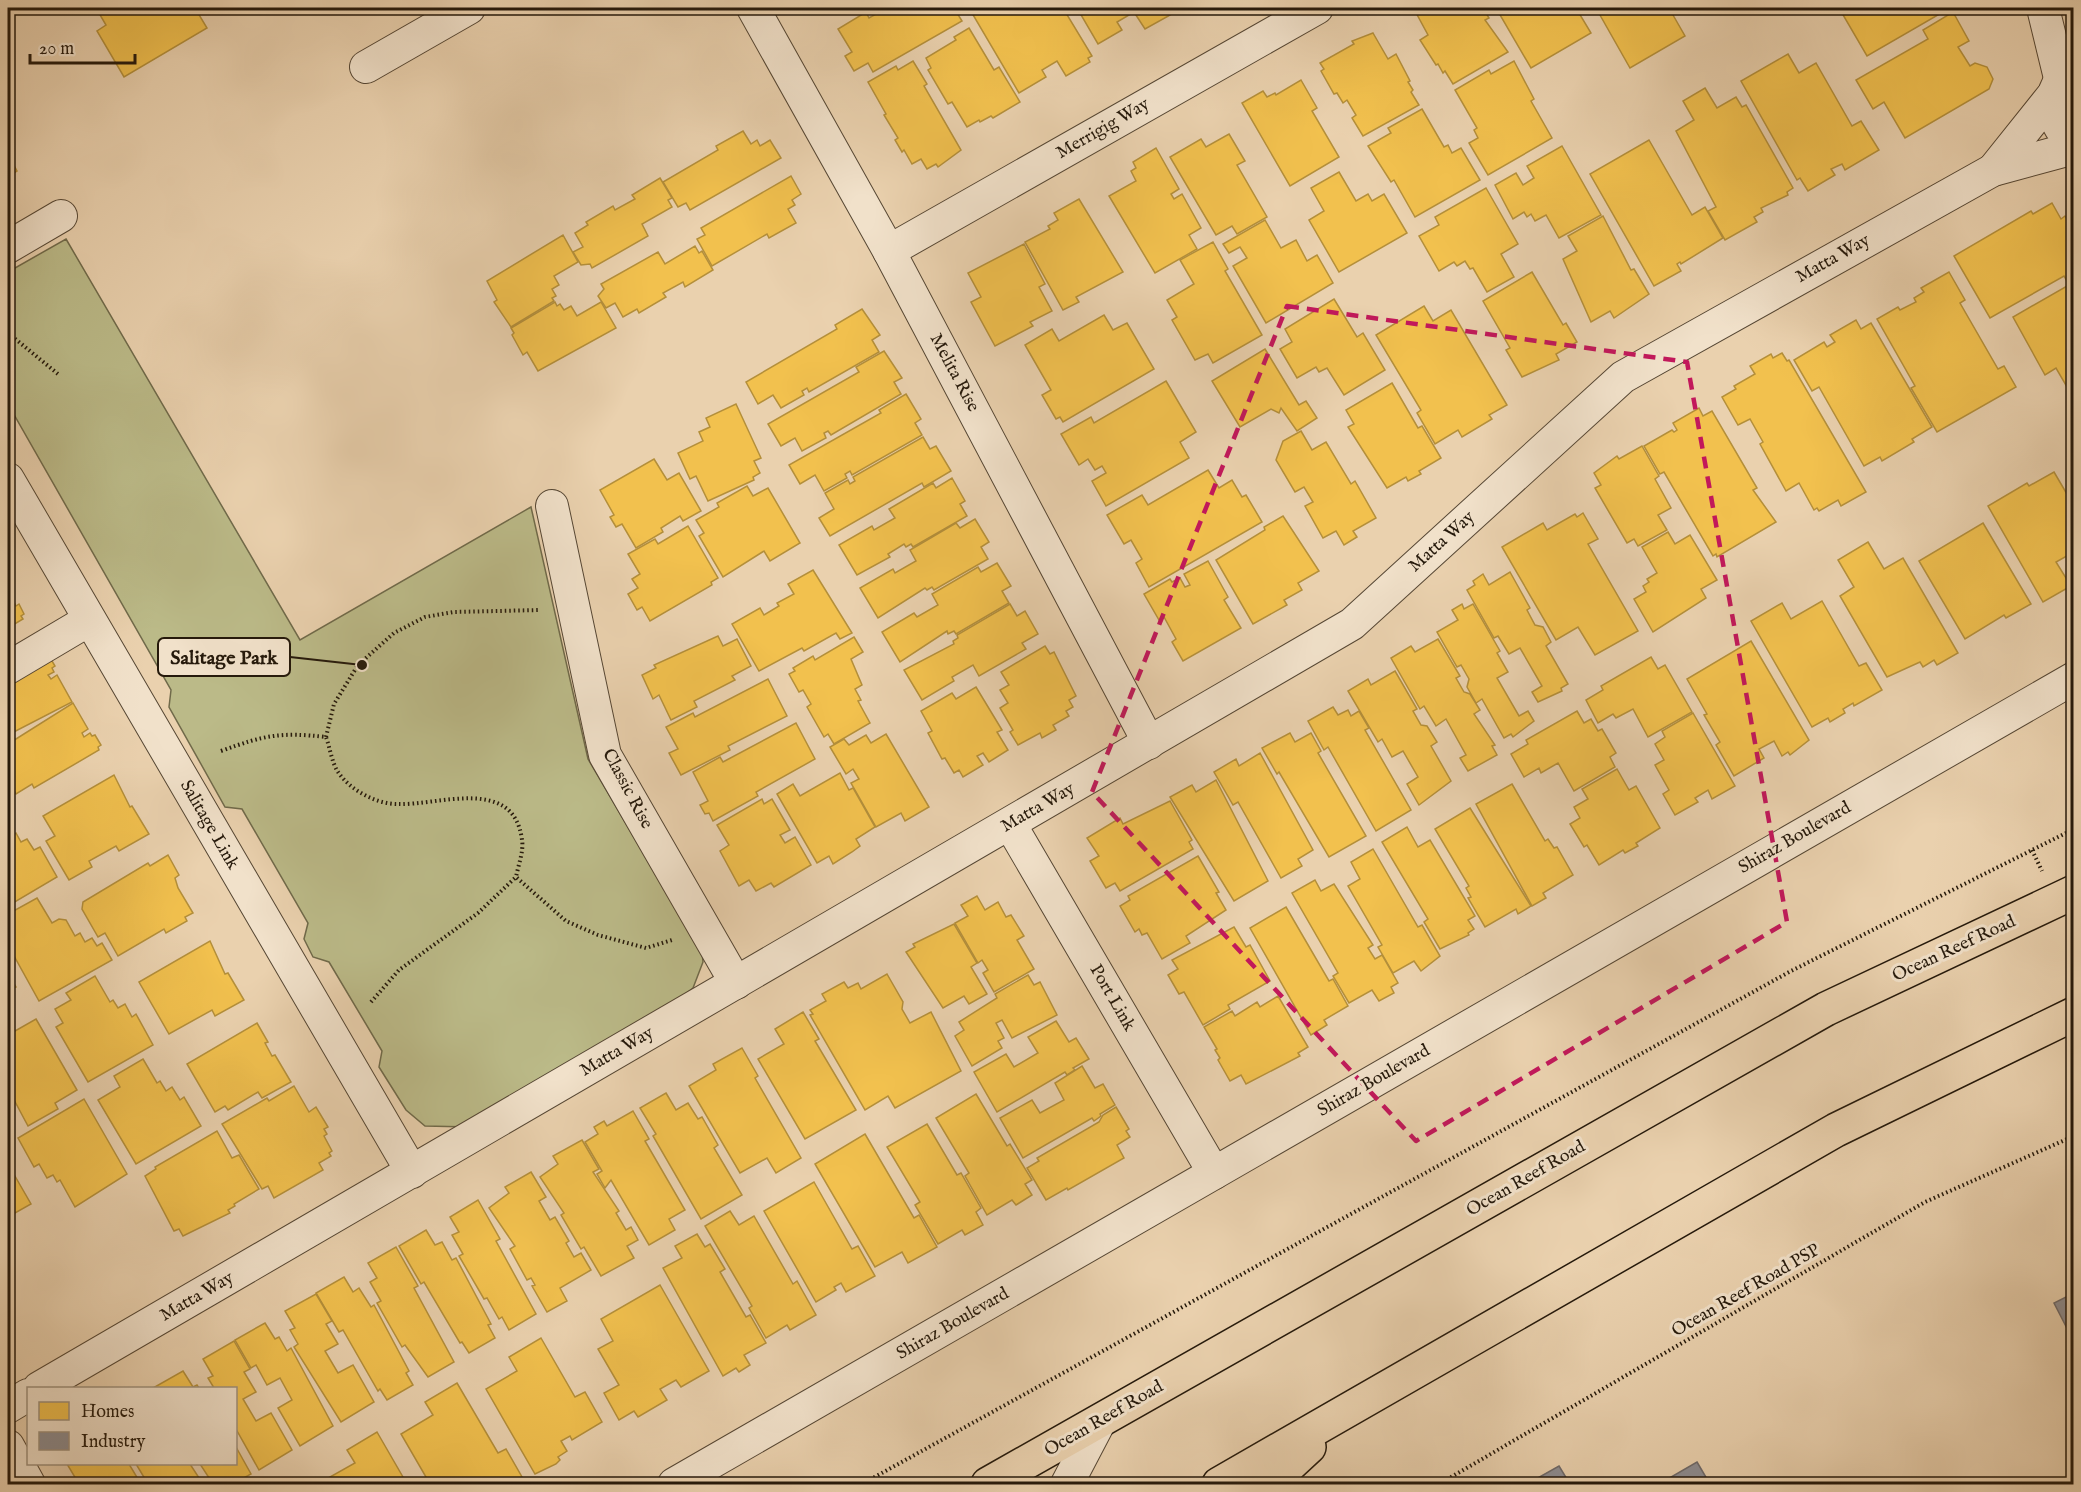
<svg xmlns="http://www.w3.org/2000/svg" width="2081" height="1492" font-family="'IM FELL English',serif">
  <style>
    .green { fill: #bbba88; stroke: #706a4a; stroke-width: 1.5 }
    .homes { fill: #f2c14e; stroke: #b48f3a; stroke-width: 1.5 }
    .industry { fill: #8d8d92; stroke: #6e6a6a; stroke-width: 1.5 }
    .lines { fill: none; stroke-linecap: round; stroke-linejoin: round }
    .street-casing { stroke: #564734; stroke-width: 34 }
    .primary-casing { stroke: #25190b; stroke-width: 36 }
    .path { stroke: #25190b; stroke-width: 4; stroke-dasharray: 1.5 3; stroke-linecap: butt }
    .street { stroke: #f1e1ca; stroke-width: 32 }
    .primary { stroke: #ead1ae; stroke-width: 33 }
    .marked { fill: none; stroke: #c2185b; stroke-width: 4.5; stroke-dasharray: 12 8; stroke-linejoin: round }
    .labels { text-anchor: middle; dominant-baseline: central; stroke-width: 6; stroke-linejoin: round; paint-order: stroke }
    .street-label { font-size: 18px; fill: #25190b; stroke: #f1e1ca }
    .leader { fill: none; stroke: #25190b; stroke-width: 2 }
    .callout-dot { fill: #25190b; stroke: #f1e1ca; stroke-width: 2 }
    .callout { fill: #f1e1ca; stroke: #25190b; stroke-width: 2 }
    .callout-label { font-size: 20px; text-anchor: middle; font-weight: bold; fill: #25190b }
  </style>
  <rect width="100%" height="100%" fill="#ead1ae"/>
  <filter id="stains"><feTurbulence type="fractalNoise" baseFrequency=".00333" numOctaves="4"/><feColorMatrix values="0 0 0 0 .2 0 0 0 0 .09 0 0 0 0 .02 0 0 0 .5 -.17"/></filter>
  <radialGradient id="worn" r=".72"><stop offset=".6" stop-color="#630" stop-opacity="0"/><stop offset="1" stop-color="#630" stop-opacity=".3"/></radialGradient>
  <polygon class="green" points="66,239 300,640 531,507 588,759 674,905 701,941 703,962 693,988 679,999 470,1127 425,1126 406,1110 379,1067 382,1051 329,962 313,957 304,939 308,923 242,809 225,807 169,707 171,690 8,404 8,272"/>
  <g class="homes">
    <polygon points="96,8 195,8 207,28 124,77 97,31 106,25"/>
    <polygon points="887,8 954,8 962,21 873,72 868,63 854,71 845,56 852,52 838,29 866,12 869,18"/>
    <polygon points="969,8 1063,8 1092,56 1088,58 1090,62 1066,76 1057,61 1042,70 1046,77 1019,93"/>
    <polygon points="1077,8 1168,8 1172,14 1145,29 1134,12 1117,22 1122,30 1098,44"/>
    <polygon points="1416,8 1483,8 1489,18 1485,20 1508,52 1453,84 1445,71 1443,73 1438,64 1436,65 1420,40 1428,35 1414,9"/>
    <polygon points="1496,8 1576,8 1591,33 1531,68"/>
    <polygon points="1596,8 1681,8 1673,15 1685,36 1630,68"/>
    <polygon points="1839,8 1950,8 1867,56"/>
    <polygon points="1953,12 1969,41 1958,47 1970,66 1975,63 1987,67 1993,79 1989,89 1905,138 1884,102 1873,109 1856,80 1928,39 1923,30"/>
    <polygon points="969,28 994,70 999,67 1020,102 993,118 991,116 980,122 979,120 967,127 952,102 948,104 928,70 931,68 926,58 956,40 954,37"/>
    <polygon points="1373,33 1388,59 1396,54 1410,81 1408,82 1413,90 1411,92 1419,105 1363,136 1352,118 1356,115 1347,100 1343,103 1337,93 1334,94 1321,71 1324,69 1320,63 1354,44 1352,41"/>
    <polygon points="1788,54 1799,73 1816,63 1852,126 1861,121 1879,150 1845,170 1842,164 1831,169 1835,175 1808,191 1800,178 1797,180 1741,81"/>
    <polygon points="913,61 927,84 924,86 961,150 938,167 936,164 927,169 921,159 912,164 904,150 902,152 895,140 898,138 884,115 886,114 868,82 896,66 898,70"/>
    <polygon points="1514,61 1534,99 1531,101 1552,138 1488,175 1469,143 1478,138 1474,130 1477,128 1455,90 1489,70 1491,74"/>
    <polygon points="1301,80 1317,108 1312,111 1339,157 1290,186 1242,103 1263,91 1267,97 1275,93 1276,95"/>
    <polygon points="1705,88 1717,108 1736,97 1742,107 1746,105 1793,188 1787,192 1788,195 1761,208 1763,212 1754,217 1757,222 1725,240 1708,211 1716,207 1676,131 1694,120 1683,101"/>
    <polygon points="1422,109 1444,147 1448,145 1452,153 1461,148 1480,180 1415,217 1394,180 1391,182 1368,146 1391,133 1388,128"/>
    <polygon points="743,131 751,144 757,140 760,146 770,140 781,158 690,210 686,203 678,207 663,182 718,150 716,146"/>
    <polygon points="1229,134 1245,161 1237,165 1267,217 1237,234 1232,226 1216,235 1170,157 1201,139 1206,147"/>
    <polygon points="1649,140 1692,215 1705,207 1723,238 1681,264 1680,262 1677,264 1681,271 1654,286 1590,174"/>
    <polygon points="1562,146 1601,215 1559,238 1546,215 1535,221 1531,214 1527,217 1524,212 1513,219 1495,185 1516,173 1523,185 1534,178 1527,166"/>
    <polygon points="1156,148 1179,189 1171,194 1174,199 1182,194 1201,228 1189,235 1197,249 1155,273 1109,196 1136,181 1131,171 1136,168 1133,162"/>
    <polygon points="8,154 17,171 8,177"/>
    <polygon points="1339,172 1356,201 1368,194 1372,201 1384,194 1407,233 1339,272 1309,220 1324,211 1311,188"/>
    <polygon points="791,176 801,194 792,200 795,205 788,209 796,223 769,238 767,234 712,266 697,239 705,235 701,228"/>
    <polygon points="660,178 672,198 668,200 672,207 642,224 648,236 592,268 590,264 581,265 573,252 583,247 575,233 588,225 586,222 613,206 615,210 635,199 632,195"/>
    <polygon points="1486,188 1518,244 1501,254 1514,277 1487,292 1473,268 1470,269 1465,261 1457,266 1454,262 1439,271 1419,236 1439,225 1435,217"/>
    <polygon points="1079,199 1123,272 1076,297 1079,302 1063,310 1025,242 1050,229 1048,226 1058,220 1054,213"/>
    <polygon points="2052,203 2061,219 2065,216 2074,230 2074,280 2068,283 2064,276 1990,318 1954,256 2031,211 2033,214"/>
    <polygon points="1603,216 1631,270 1634,269 1649,294 1614,318 1610,311 1591,322 1563,259 1577,251 1568,236"/>
    <polygon points="1265,220 1281,248 1296,240 1307,261 1317,255 1333,283 1266,323 1233,266 1247,258 1240,247 1229,253 1223,244"/>
    <polygon points="563,235 578,262 554,276 559,285 552,289 556,296 552,298 554,301 511,327 494,302 497,300 487,281"/>
    <polygon points="1213,242 1228,269 1225,271 1262,335 1213,363 1208,354 1195,360 1172,320 1177,317 1167,300 1194,284 1180,260"/>
    <polygon points="1024,244 1045,284 1039,287 1052,311 1030,322 1033,326 995,346 971,302 981,297 968,273"/>
    <polygon points="695,246 699,253 702,251 713,270 685,287 683,282 663,293 666,297 639,313 637,309 623,317 615,303 606,308 598,296 604,289 601,284 658,252 665,264"/>
    <polygon points="1532,272 1563,325 1566,323 1577,342 1556,354 1559,360 1522,377 1506,350 1510,348 1483,301"/>
    <polygon points="1949,272 1965,300 1960,303 1998,369 2004,366 2016,387 1937,432 1911,388 1915,386 1877,319 1898,307 1900,310 1916,302 1914,298 1924,292 1921,288"/>
    <polygon points="2074,282 2074,383 2067,387 2056,368 2045,375 2013,317"/>
    <polygon points="1334,299 1357,337 1363,333 1385,370 1344,395 1327,368 1319,372 1316,367 1297,378 1280,349 1292,342 1285,329"/>
    <polygon points="555,302 557,306 560,304 564,310 571,306 577,316 601,302 616,328 538,371 527,352 523,355 512,335 514,333 511,328"/>
    <polygon points="1424,306 1433,321 1451,310 1507,405 1489,415 1492,419 1462,437 1458,430 1435,444 1417,413 1421,410 1376,335"/>
    <polygon points="862,309 880,335 872,340 879,352 809,392 807,388 802,391 804,395 781,408 773,395 758,404 746,382 837,329 835,325"/>
    <polygon points="1104,315 1113,330 1127,323 1154,369 1063,422 1060,417 1056,419 1042,395 1051,390 1025,345 1052,329 1059,341"/>
    <polygon points="1856,320 1861,329 1871,323 1932,427 1912,439 1914,442 1882,461 1880,457 1864,466 1819,387 1812,391 1794,360 1824,342 1827,347 1835,342 1830,335"/>
    <polygon points="1265,349 1299,405 1306,401 1317,418 1297,431 1281,408 1279,413 1271,409 1240,427 1212,381"/>
    <polygon points="884,351 902,378 894,382 901,394 831,435 828,431 824,433 826,438 802,451 795,438 781,446 768,424 859,372 856,367"/>
    <polygon points="1782,353 1787,361 1789,360 1866,492 1841,506 1838,500 1819,511 1817,508 1814,510 1799,483 1786,491 1760,444 1763,442 1750,419 1738,425 1722,397 1736,389 1734,386 1755,374 1750,366 1771,354 1773,358"/>
    <polygon points="1166,381 1196,432 1180,442 1189,458 1106,506 1092,481 1106,473 1102,466 1095,470 1088,459 1079,465 1061,434 1091,417 1094,423"/>
    <polygon points="1392,383 1418,428 1422,426 1441,458 1419,471 1421,474 1408,481 1406,477 1387,488 1348,427 1354,424 1346,410"/>
    <polygon points="906,394 921,419 915,423 922,435 852,475 850,471 845,474 847,478 824,491 815,475 800,484 789,465 881,413 879,410"/>
    <polygon points="736,404 761,458 754,461 760,473 753,477 754,480 708,501 696,476 690,479 678,453 703,441 699,432 710,427 706,418"/>
    <polygon points="1699,408 1703,416 1712,411 1757,488 1753,490 1776,522 1717,557 1716,554 1713,556 1664,472 1660,474 1644,446 1672,430 1674,432 1677,430 1673,423"/>
    <polygon points="1301,431 1312,450 1326,442 1351,484 1355,481 1376,518 1353,531 1357,537 1344,545 1336,531 1323,538 1305,506 1313,502 1304,487 1295,492 1276,460 1283,441"/>
    <polygon points="923,437 930,449 936,446 951,471 924,487 922,483 830,536 819,518 834,509 825,493 848,480 850,484 855,481 853,477"/>
    <polygon points="1642,446 1659,476 1655,479 1671,508 1658,515 1667,530 1638,546 1634,539 1627,543 1595,488 1601,485 1594,473 1617,456 1619,459"/>
    <polygon points="654,459 667,480 679,473 701,511 683,521 680,516 661,528 663,532 636,548 622,524 616,527 610,517 614,515 600,490"/>
    <polygon points="1208,470 1219,488 1232,480 1242,497 1246,495 1262,522 1149,587 1136,563 1142,559 1131,540 1124,544 1107,515 1142,495 1148,505"/>
    <polygon points="2054,472 2074,506 2074,556 2072,553 2056,562 2071,586 2043,602 1988,506 2027,483 2029,486"/>
    <polygon points="952,478 965,501 960,504 967,516 913,547 911,544 906,547 904,544 888,554 890,557 857,575 839,545 872,526 874,530 895,518 889,509 933,483 936,488"/>
    <polygon points="747,486 753,496 768,488 800,543 770,561 764,551 723,577 699,536 704,533 696,520 719,507 717,503"/>
    <polygon points="1583,513 1598,539 1588,544 1638,631 1595,655 1578,627 1556,640 1502,547 1543,523 1547,530 1575,514 1577,517"/>
    <polygon points="1283,516 1319,571 1298,583 1302,590 1284,600 1287,605 1253,624 1216,560 1265,530 1264,527"/>
    <polygon points="975,519 989,542 981,547 988,559 934,590 932,587 927,590 925,588 878,618 860,588 893,569 895,573 916,561 910,550 956,523 960,528"/>
    <polygon points="1983,523 2031,604 2006,618 2004,615 1965,639 1919,561"/>
    <polygon points="688,526 718,578 711,582 712,585 650,621 642,607 637,610 628,594 638,588 632,579 640,574 628,554 655,539 658,544"/>
    <polygon points="1668,532 1675,544 1690,535 1717,580 1701,589 1706,598 1653,632 1634,599 1646,592 1643,586 1649,582 1647,579 1657,573 1642,547"/>
    <polygon points="1868,542 1884,569 1903,558 1958,653 1937,665 1934,660 1923,667 1920,662 1887,677 1840,596 1854,587 1838,560"/>
    <polygon points="1208,561 1228,597 1224,600 1241,628 1183,661 1172,642 1176,639 1164,617 1159,620 1144,594 1170,579 1172,582 1180,578 1185,587 1190,585 1184,574"/>
    <polygon points="997,563 1011,586 1002,591 1009,603 956,634 954,631 948,634 947,631 900,662 882,632 914,613 917,617 938,605 932,594 978,567 981,572"/>
    <polygon points="813,570 852,633 840,639 836,633 804,651 802,648 759,671 732,624 760,608 764,615 779,606 777,603 794,594 788,584"/>
    <polygon points="1510,572 1530,608 1527,610 1535,625 1543,627 1551,642 1546,646 1568,684 1561,688 1562,691 1538,702 1532,692 1542,686 1520,648 1509,654 1498,636 1494,638 1467,590 1475,585 1473,581 1483,574 1489,585"/>
    <polygon points="1822,601 1859,666 1866,663 1882,690 1854,706 1853,703 1843,709 1845,713 1830,722 1828,718 1812,727 1751,621 1782,603 1791,619"/>
    <polygon points="14,602 16,606 19,604 24,614 21,616 23,619 8,628 8,606"/>
    <polygon points="1010,604 1017,616 1025,611 1038,634 1022,643 1026,649 979,676 973,665 952,677 954,681 922,700 904,670 954,644 953,641 958,638 957,635"/>
    <polygon points="1462,604 1464,609 1473,604 1500,651 1497,653 1508,672 1497,678 1519,716 1528,711 1534,721 1513,737 1511,734 1504,738 1482,699 1476,703 1467,687 1469,679 1461,665 1457,667 1437,632 1458,620 1452,610"/>
    <polygon points="718,636 723,646 737,639 751,666 732,676 735,680 694,701 697,707 671,720 659,695 653,699 642,675 656,668 654,665"/>
    <polygon points="854,637 863,652 851,659 862,685 855,689 861,700 858,701 870,723 834,744 828,734 824,737 807,707 811,704 803,690 799,692 789,674 795,671 793,668 813,656 815,660"/>
    <polygon points="1438,639 1460,676 1456,678 1464,692 1470,694 1480,710 1474,714 1495,745 1492,746 1497,755 1468,771 1460,758 1466,755 1446,719 1436,726 1424,706 1420,709 1391,658 1411,646 1415,652"/>
    <polygon points="1751,641 1809,740 1790,755 1788,752 1782,756 1774,741 1759,749 1764,758 1734,776 1716,745 1720,742 1704,715 1707,714 1687,679"/>
    <polygon points="1045,646 1050,654 1054,652 1076,696 1069,700 1073,707 1066,711 1069,716 1053,725 1056,730 1042,738 1040,733 1018,745 1010,732 1013,730 1000,708 1008,703 1000,690 1009,685 1001,672"/>
    <polygon points="49,656 55,666 52,668 54,672 48,675 51,679 57,675 72,702 8,735 8,677"/>
    <polygon points="1651,657 1658,669 1665,665 1692,712 1648,737 1633,709 1616,718 1613,714 1598,723 1586,700 1603,690 1601,686"/>
    <polygon points="1395,671 1417,709 1413,711 1421,725 1427,726 1437,742 1431,746 1451,781 1419,805 1407,784 1418,777 1403,751 1392,757 1382,739 1378,742 1348,691 1368,679 1371,685"/>
    <polygon points="768,679 787,716 728,746 730,750 681,775 669,753 678,749 666,727 693,713 695,717"/>
    <polygon points="976,687 1002,730 997,732 1008,750 989,762 983,753 977,756 983,765 963,777 959,770 954,773 945,758 942,759 928,733 932,731 921,711 952,693 956,699"/>
    <polygon points="73,703 88,729 82,733 84,737 90,733 92,736 95,735 101,745 98,747 99,750 34,788 32,784 16,794 8,780 8,744"/>
    <polygon points="1333,707 1338,715 1348,710 1351,716 1359,711 1369,728 1365,730 1411,810 1376,831 1328,747 1324,750 1308,721"/>
    <polygon points="1577,711 1584,723 1591,719 1598,731 1602,729 1616,753 1610,757 1615,767 1574,791 1558,763 1541,773 1539,768 1524,777 1511,754 1528,744 1526,740"/>
    <polygon points="1693,713 1735,786 1712,799 1708,790 1695,798 1698,802 1675,815 1663,794 1669,790 1655,765 1664,760 1655,744 1665,737 1662,731"/>
    <polygon points="796,723 815,759 756,792 758,796 713,821 709,813 705,814 700,805 708,801 693,772 720,757 723,762"/>
    <polygon points="1290,733 1295,742 1311,733 1321,751 1318,753 1366,836 1329,857 1279,772 1277,774 1262,748"/>
    <polygon points="886,734 929,807 905,821 901,813 876,827 851,783 859,779 853,769 846,774 830,747 844,739 849,745 866,735 871,743"/>
    <polygon points="1260,753 1313,850 1298,859 1302,866 1281,878 1238,802 1233,805 1214,772 1236,759 1239,766"/>
    <polygon points="1617,769 1629,790 1636,786 1660,828 1636,843 1638,846 1625,853 1623,850 1599,865 1587,845 1584,847 1570,824 1580,818 1574,807 1588,799 1582,789"/>
    <polygon points="840,773 849,790 853,788 875,827 856,839 860,846 852,852 833,864 829,856 817,863 777,794 793,784 800,796"/>
    <polygon points="114,775 130,807 132,806 149,834 119,851 116,846 89,861 92,867 69,880 46,841 55,836 43,816"/>
    <polygon points="1216,780 1268,881 1234,901 1170,797 1192,785 1196,792"/>
    <polygon points="1512,784 1545,841 1548,839 1554,848 1557,847 1573,875 1543,893 1546,898 1532,906 1476,804"/>
    <polygon points="762,799 764,804 772,799 790,830 780,835 785,843 795,837 811,865 774,887 771,883 756,891 749,880 739,886 720,851 729,845 717,825"/>
    <polygon points="1170,801 1192,840 1189,842 1193,849 1120,891 1115,883 1106,888 1090,861 1099,856 1087,838 1120,818 1123,824"/>
    <polygon points="1470,808 1531,906 1518,914 1516,909 1485,927 1468,898 1471,897 1466,888 1469,886 1435,829"/>
    <polygon points="8,827 12,836 16,833 21,842 27,839 34,850 40,847 57,877 8,906"/>
    <polygon points="1407,827 1418,847 1430,840 1475,916 1468,920 1474,929 1468,933 1469,935 1440,949 1424,922 1428,919 1382,842"/>
    <polygon points="1373,849 1418,927 1422,925 1440,956 1421,971 1414,961 1393,973 1378,947 1382,945 1348,886 1360,879 1351,862"/>
    <polygon points="168,855 179,875 175,878 178,888 193,913 185,917 187,921 166,933 164,929 118,956 105,933 98,937 82,909 83,902 148,863 150,866"/>
    <polygon points="1198,856 1219,892 1216,893 1226,910 1186,936 1190,943 1162,959 1147,933 1142,935 1139,929 1135,932 1120,906 1130,900 1128,896"/>
    <polygon points="1315,880 1321,891 1334,884 1373,945 1368,948 1375,959 1382,955 1398,983 1391,987 1394,993 1379,1001 1372,990 1349,1003 1333,976 1338,973 1292,893"/>
    <polygon points="977,896 985,910 998,902 1006,917 1011,915 1024,936 1017,940 1034,969 994,992 983,973 988,970 982,960 978,963 955,923 968,916 961,905"/>
    <polygon points="37,898 52,923 59,919 66,920 75,936 80,933 85,942 92,938 97,946 102,943 112,960 39,1001 8,945 8,921 11,919 8,914"/>
    <polygon points="1286,907 1329,981 1333,979 1348,1006 1324,1020 1327,1025 1311,1035 1250,928"/>
    <polygon points="954,924 977,963 971,967 987,994 969,1004 964,996 943,1008 906,952 915,947 913,944"/>
    <polygon points="1234,927 1246,947 1250,945 1270,981 1228,1005 1230,1009 1203,1025 1184,992 1179,994 1168,975 1178,969 1172,960"/>
    <polygon points="210,941 225,974 228,973 244,1000 215,1016 212,1010 169,1034 139,982"/>
    <polygon points="8,973 16,987 8,992"/>
    <polygon points="887,974 903,1002 902,1009 910,1023 931,1012 961,1071 895,1108 888,1096 865,1110 810,1015 813,1014 810,1010 826,1001 822,994 844,982 848,988 858,983 861,989"/>
    <polygon points="1028,975 1034,985 1040,982 1057,1015 1012,1038 1002,1020 996,1023 1004,1038 998,1041 1002,1048 972,1066 955,1036 964,1030 959,1022 997,998 995,994"/>
    <polygon points="95,976 110,1002 113,1000 118,1008 125,1004 132,1017 136,1014 153,1045 88,1082 56,1027 63,1023 55,1009 71,1000 66,993"/>
    <polygon points="1278,996 1308,1047 1298,1053 1300,1056 1246,1084 1241,1075 1230,1081 1218,1060 1220,1058 1215,1050 1217,1049 1204,1027 1232,1011 1235,1016 1257,1002 1260,1007"/>
    <polygon points="803,1012 819,1039 815,1041 856,1110 805,1139 758,1059 784,1044 775,1029"/>
    <polygon points="36,1019 77,1090 55,1103 58,1109 28,1126 13,1098 9,1100 8,1098 8,1035"/>
    <polygon points="1056,1021 1069,1042 1076,1038 1089,1059 1073,1068 1075,1070 1067,1075 1065,1072 997,1112 974,1072 1006,1054 1014,1067 1038,1053 1028,1037"/>
    <polygon points="257,1023 268,1042 265,1043 272,1056 275,1055 291,1082 262,1098 258,1092 228,1110 225,1106 215,1112 187,1064"/>
    <polygon points="742,1048 758,1076 755,1078 801,1158 776,1173 767,1158 740,1173 689,1086 716,1070 713,1064"/>
    <polygon points="143,1059 157,1083 160,1081 166,1091 172,1087 180,1100 184,1097 201,1126 136,1164 98,1100 120,1087 114,1076"/>
    <polygon points="1082,1066 1095,1088 1103,1084 1115,1105 1100,1114 1101,1116 1094,1121 1092,1118 1023,1158 1000,1118 1032,1100 1040,1113 1064,1100 1055,1083"/>
    <polygon points="294,1086 309,1112 316,1107 328,1127 324,1129 327,1134 324,1136 332,1151 329,1153 331,1156 319,1163 323,1170 274,1198 268,1186 262,1189 222,1124 267,1098 269,1101"/>
    <polygon points="666,1093 676,1110 688,1103 698,1119 702,1117 718,1145 714,1148 742,1195 701,1219 653,1136 656,1134 640,1108"/>
    <polygon points="976,1094 1007,1146 1010,1144 1032,1180 1025,1184 1032,1195 1016,1205 1012,1200 987,1215 965,1176 969,1173 936,1118"/>
    <polygon points="84,1099 127,1174 75,1207 60,1180 57,1182 53,1175 47,1178 39,1164 34,1167 18,1138"/>
    <polygon points="1116,1107 1129,1129 1126,1131 1130,1137 1117,1145 1124,1158 1068,1190 1067,1188 1046,1200 1027,1168 1039,1161 1037,1158 1099,1122 1103,1115"/>
    <polygon points="633,1111 649,1139 645,1141 685,1210 669,1219 675,1230 649,1245 611,1180 605,1188 597,1174 602,1171 585,1142 598,1134 594,1127 604,1121 607,1126"/>
    <polygon points="927,1124 957,1175 961,1173 981,1208 976,1212 983,1225 965,1235 962,1230 938,1244 915,1205 920,1202 887,1147"/>
    <polygon points="217,1131 232,1158 239,1155 259,1189 234,1204 235,1206 228,1210 230,1213 183,1236 179,1229 174,1231 145,1176 156,1169 155,1167"/>
    <polygon points="865,1134 914,1218 919,1215 937,1247 908,1263 902,1252 875,1267 815,1164"/>
    <polygon points="582,1140 599,1169 593,1172 619,1211 616,1213 626,1230 631,1227 638,1240 627,1246 634,1258 601,1276 584,1247 581,1249 561,1215 564,1213 540,1177 558,1164 553,1156"/>
    <polygon points="8,1164 31,1204 8,1217"/>
    <polygon points="531,1172 546,1197 539,1201 550,1220 555,1217 569,1241 566,1243 574,1257 581,1253 591,1270 560,1288 567,1301 547,1312 532,1286 535,1285 531,1278 527,1280 510,1249 515,1246 489,1208 509,1193 505,1187"/>
    <polygon points="814,1182 852,1249 858,1246 875,1276 846,1292 841,1283 834,1287 836,1290 816,1302 764,1211"/>
    <polygon points="478,1200 500,1239 496,1241 536,1314 509,1330 502,1317 499,1319 487,1298 484,1299 459,1256 463,1254 452,1235 459,1232 450,1217"/>
    <polygon points="730,1211 739,1225 754,1216 793,1284 797,1281 816,1315 790,1330 787,1325 766,1338 749,1308 752,1306 705,1226"/>
    <polygon points="426,1230 435,1245 442,1242 452,1260 456,1258 491,1324 488,1325 495,1338 469,1353 462,1342 460,1343 424,1282 421,1284 399,1246"/>
    <polygon points="697,1234 705,1247 710,1244 725,1269 720,1272 746,1317 750,1315 766,1343 744,1355 750,1365 739,1372 736,1368 723,1376 663,1268 682,1258 675,1246"/>
    <polygon points="396,1247 418,1286 414,1288 454,1362 428,1377 405,1345 402,1347 377,1303 381,1301 370,1282 377,1278 368,1263"/>
    <polygon points="344,1277 353,1292 359,1288 371,1307 374,1305 409,1371 406,1373 413,1385 387,1400 380,1389 378,1391 343,1330 339,1332 316,1293"/>
    <polygon points="660,1285 709,1371 681,1387 676,1380 660,1389 667,1400 638,1417 634,1411 619,1420 604,1393 619,1385 598,1349 613,1341 601,1319"/>
    <polygon points="316,1294 332,1321 326,1324 338,1344 325,1351 338,1373 353,1365 374,1402 341,1422 294,1347 298,1344 290,1330 295,1328 285,1311"/>
    <polygon points="265,1323 275,1339 279,1337 287,1351 291,1348 333,1426 300,1446 278,1408 292,1400 280,1378 267,1385 256,1365 251,1368 235,1340"/>
    <polygon points="541,1338 575,1397 585,1392 602,1422 572,1440 570,1436 561,1441 567,1451 558,1457 560,1460 556,1464 535,1474 486,1389 517,1371 509,1357"/>
    <polygon points="234,1341 250,1369 244,1372 256,1392 243,1399 256,1421 271,1413 292,1450 259,1470 236,1429 236,1388 214,1388 208,1378 213,1376 203,1359"/>
    <polygon points="183,1371 193,1387 197,1385 199,1388 153,1388"/>
    <polygon points="457,1383 498,1453 506,1449 522,1477 510,1484 430,1484 401,1434 433,1415 425,1402"/>
    <polygon points="377,1432 407,1484 322,1484 321,1482 355,1463 347,1450"/>
    <polygon points="236,1447 251,1474 233,1484 213,1484 200,1464 236,1464"/>
    <polygon points="67,1464 129,1464 141,1484 79,1484"/>
    <polygon points="136,1464 190,1464 203,1484 148,1484"/>
  </g>
  <g class="industry">
    <polygon points="2074,1293 2074,1342 2054,1303"/>
    <polygon points="1697,1462 1710,1484 1659,1484"/>
    <polygon points="1559,1466 1570,1484 1527,1484"/>
  </g>
  <g class="lines">
    <defs>
      <g id="street">
        <polyline points="753,8 889,251 1149,743"/>
        <polyline points="2043,8 2060,78"/>
        <path d="M2074,64C2045,92 2047,117 2074,145"/>
        <polyline points="366,67 469,8"/>
        <polyline points="1993,170 2053,95"/>
        <polyline points="8,247 61,216"/>
        <polyline points="889,251 1317,8"/>
        <polyline points="8,479 412,1172"/>
        <polyline points="552,506 605,755 736,983"/>
        <polyline points="8,668 89,620"/>
        <polyline points="1010,824 1214,1173"/>
        <polyline points="39,1388 1352,624 1623,377 1993,170 2074,148"/>
        <polyline points="8,1407 28,1395"/>
        <polyline points="8,1446 29,1484"/>
        <polyline points="674,1484 2074,678"/>
        <polyline points="1067,1484 1100,1421"/>
      </g>
      <g id="primary">
        <polyline points="988,1484 1826,1009 2074,892"/>
        <polyline points="1219,1484 1836,1130 2074,1014"/>
        <polyline points="1269,1484 1309,1447"/>
      </g>
    </defs>
    <use href="#street" class="street-casing"/>
    <use href="#primary" class="primary-casing"/>
    <g class="path">
      <polyline points="8,333 58,374"/>
      <polyline points="326,737 334,704 358,665 394,633 425,617 454,612 540,610"/>
      <path d="M221,751C265,735 280,732 326,737C330,748 332,763 338,772C350,790 376,804 397,804C438,806 514,775 522,840C524,851 518,866 516,877"/>
      <polyline points="2032,850 2042,871"/>
      <polyline points="371,1002 399,970 478,913 516,877 566,921 598,935 646,948 672,940"/>
      <polyline points="862,1484 1791,971 2074,829"/>
      <polyline points="1439,1484 1925,1202 2074,1136"/>
    </g>
    <use href="#street" class="street"/>
    <use href="#primary" class="primary"/>
  </g>
  <path class="marked" d="M1287,306L1687,362L1787,922L1416,1141L1092,792Z"/>
  <g class="labels">
    <g class="street-label">
      <text transform="translate(1103 129) rotate(-30)">Merrigig Way</text>
      <text transform="translate(1833 259) rotate(-29)">Matta Way</text>
      <text transform="translate(954 373) rotate(62)">Melita Rise</text>
      <text transform="translate(1442 542) rotate(-42)">Matta Way</text>
      <text transform="translate(627 789) rotate(62)">Classic Rise</text>
      <text transform="translate(1038 808) rotate(-30)">Matta Way</text>
      <text transform="translate(209 825) rotate(60)">Salitage Link</text>
      <text transform="translate(1795 838) rotate(-30)">Shiraz Boulevard</text>
      <text transform="translate(1954 949) rotate(-25)">Ocean Reef Road</text>
      <text transform="translate(1112 998) rotate(60)">Port Link</text>
      <text transform="translate(617 1052) rotate(-30)">Matta Way</text>
      <text transform="translate(1374 1081) rotate(-30)">Shiraz Boulevard</text>
      <text transform="translate(1526 1179) rotate(-30)">Ocean Reef Road</text>
      <text transform="translate(1746 1291) rotate(-30)">Ocean Reef Road PSP</text>
      <text transform="translate(197 1297) rotate(-30)">Matta Way</text>
      <text transform="translate(953 1324) rotate(-30)">Shiraz Boulevard</text>
      <text transform="translate(1104 1419) rotate(-30)">Ocean Reef Road</text>
    </g>
  </g>
  <path class="leader" d="M362 665L290 657"/>
  <circle class="callout-dot" cx="362" cy="665" r="6"/>
  <rect class="callout" x="158" y="638" width="132" height="38" rx="6"/>
  <g class="callout-label">
    <text x="224" y="664">Salitage Park</text>
  </g>
  <rect width="2081" height="1492" fill="none" stroke="#ead1ae" stroke-width="30"/>
  <rect x="9" y="9" width="2063" height="1474" fill="none" stroke="#25190b" stroke-width="3"/>
  <rect x="15" y="15" width="2051" height="1462" fill="none" stroke="#25190b" stroke-width="1.5"/>
  <rect x="27" y="1387" width="210" height="78" fill="#f1e1ca" stroke="#9f917e" stroke-width="1.5"/>
  <rect x="39" y="1402" width="30" height="18" fill="#f2c14e" stroke="#9f917e" stroke-width="1.5"/>
  <text x="81" y="1417" font-size="18" fill="#25190b">Homes</text>
  <rect x="39" y="1432" width="30" height="18" fill="#8d8d92" stroke="#9f917e" stroke-width="1.5"/>
  <text x="81" y="1447" font-size="18" fill="#25190b">Industry</text>
  <path d="M30 54v9h105v-9" fill="none" stroke="#25190b" stroke-width="3"/>
  <text x="39" y="54" font-size="18" fill="#25190b" stroke="#f1e1ca" stroke-width="4.5" paint-order="stroke">20 m</text>
  <rect width="100%" height="100%" filter="url(#stains)"/>
  <rect width="100%" height="100%" fill="url(#worn)"/>
</svg>
